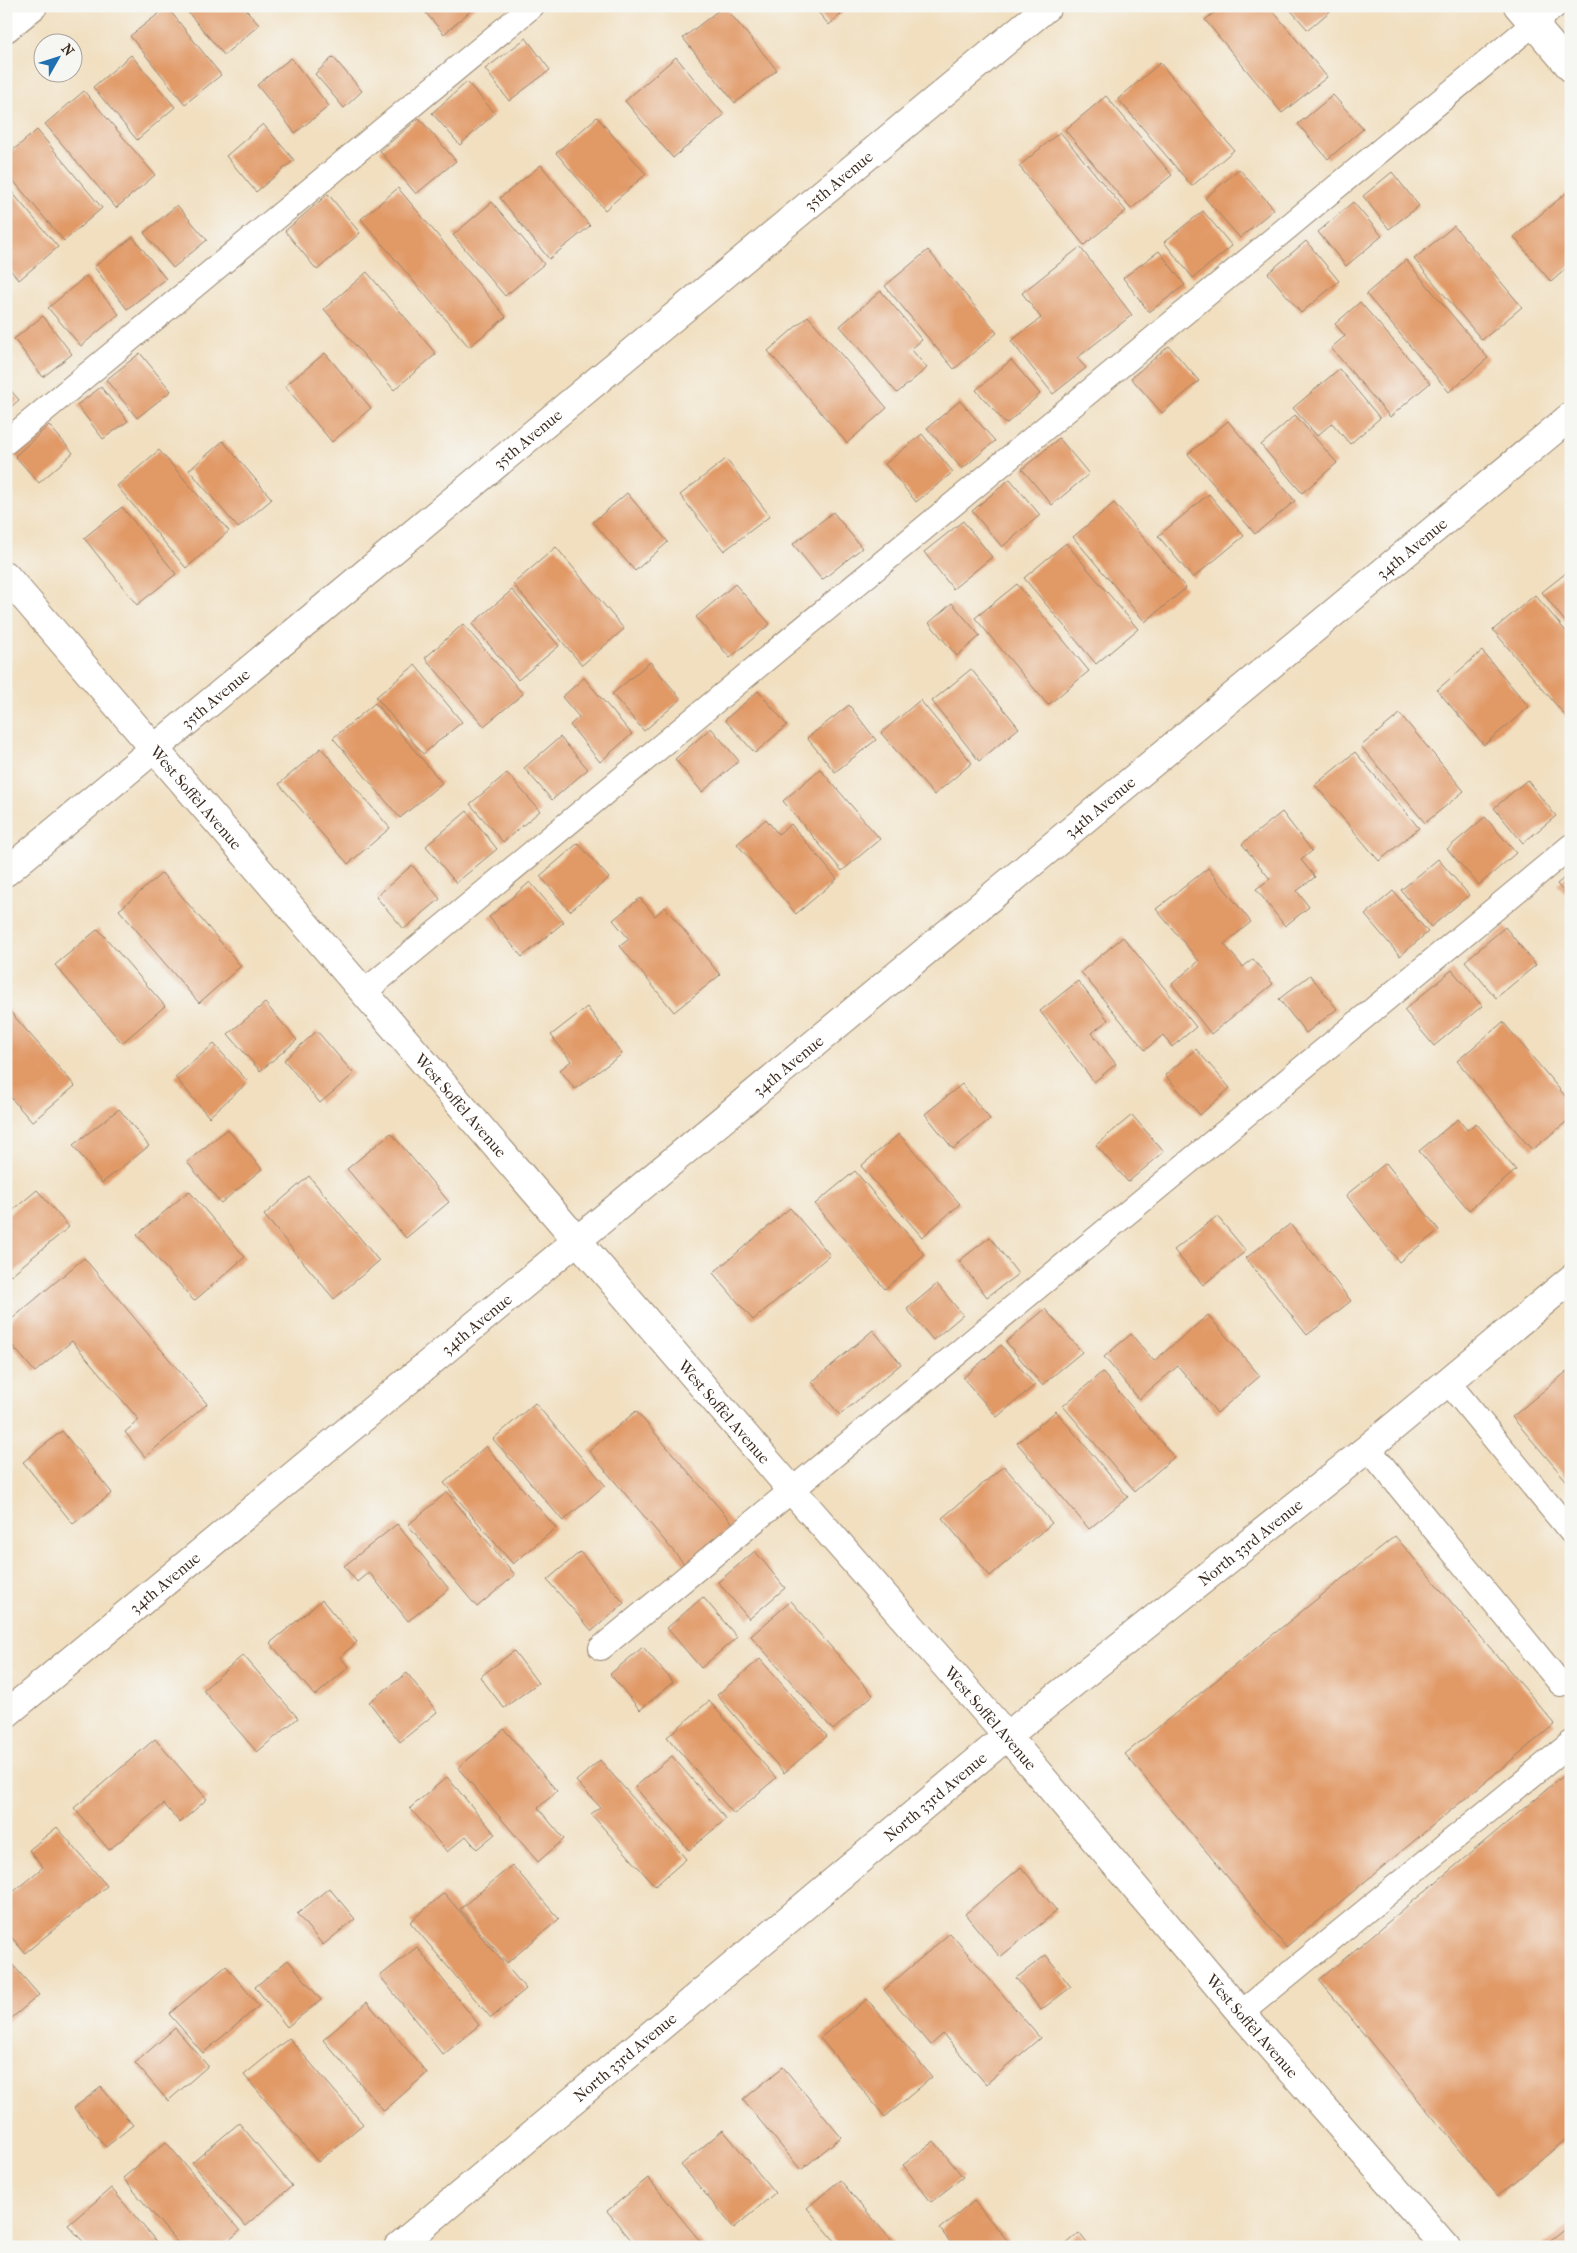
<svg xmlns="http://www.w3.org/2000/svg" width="1577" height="2253" font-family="'IM FELL French Canon',serif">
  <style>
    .building { fill: #e19966 }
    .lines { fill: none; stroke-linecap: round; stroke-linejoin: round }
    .lane-casing { stroke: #96846f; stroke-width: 26 }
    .street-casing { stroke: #96846f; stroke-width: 30 }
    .lane { stroke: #fff; stroke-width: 24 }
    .street { stroke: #fff; stroke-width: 28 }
    .labels { text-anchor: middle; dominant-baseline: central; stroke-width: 4; stroke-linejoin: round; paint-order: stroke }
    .street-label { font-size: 16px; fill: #3b2a1e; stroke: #f6f6f2 }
  </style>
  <rect width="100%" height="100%" fill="#f6f6f2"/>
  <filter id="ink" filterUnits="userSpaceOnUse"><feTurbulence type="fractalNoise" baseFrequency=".02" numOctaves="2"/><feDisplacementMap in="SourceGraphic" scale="10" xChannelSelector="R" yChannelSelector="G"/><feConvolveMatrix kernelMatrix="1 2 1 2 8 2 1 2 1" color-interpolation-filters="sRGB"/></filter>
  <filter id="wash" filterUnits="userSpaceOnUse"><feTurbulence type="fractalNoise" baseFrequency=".0096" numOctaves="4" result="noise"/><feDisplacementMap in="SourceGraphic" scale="20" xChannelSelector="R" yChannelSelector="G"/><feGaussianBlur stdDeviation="1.12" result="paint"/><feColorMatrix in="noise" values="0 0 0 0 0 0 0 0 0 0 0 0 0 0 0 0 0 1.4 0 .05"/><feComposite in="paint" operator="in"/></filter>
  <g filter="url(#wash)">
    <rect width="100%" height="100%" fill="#f1dfc0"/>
    <g id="blocks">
      <g class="building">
        <polygon points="190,6 243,6 259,25 224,55 186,10"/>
        <polygon points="420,6 476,6 444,34"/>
        <polygon points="724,6 777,70 735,103 683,38"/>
        <polygon points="813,6 850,6 829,25"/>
        <polygon points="1222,6 1269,6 1327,77 1282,113 1205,20"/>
        <polygon points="1287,6 1336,6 1308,30"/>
        <polygon points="167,7 221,75 185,104 130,36"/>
        <polygon points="526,38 550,70 509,101 485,69"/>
        <polygon points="131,55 175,107 137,140 93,87"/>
        <polygon points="333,57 362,91 344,108 315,74"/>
        <polygon points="676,57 724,115 673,158 625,101"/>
        <polygon points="291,58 329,106 295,133 257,85"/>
        <polygon points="1160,63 1234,150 1192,186 1118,99"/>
        <polygon points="467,82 495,113 460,145 432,113"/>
        <polygon points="84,91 155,175 116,208 45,124"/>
        <polygon points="1333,95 1363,129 1328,159 1298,124"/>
        <polygon points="1106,96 1172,175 1131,209 1065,130"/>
        <polygon points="597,117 646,174 605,210 556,153"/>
        <polygon points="419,118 456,161 416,194 380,151"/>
        <polygon points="263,124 294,160 256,192 226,156"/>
        <polygon points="37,130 102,208 64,241 6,172 6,156"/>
        <polygon points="1060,132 1126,211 1084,245 1019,166"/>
        <polygon points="541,165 590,226 549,259 500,198"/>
        <polygon points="1239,169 1274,209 1240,238 1205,198"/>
        <polygon points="1392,172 1419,206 1389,229 1363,196"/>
        <polygon points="6,185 58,247 19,280 6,265"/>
        <polygon points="398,188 506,317 469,347 361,219"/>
        <polygon points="1566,193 1571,200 1571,267 1569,266 1551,282 1514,237"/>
        <polygon points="328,194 360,233 317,270 285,231"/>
        <polygon points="492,202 544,264 505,296 453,235"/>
        <polygon points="1353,202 1382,236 1346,266 1318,232"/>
        <polygon points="177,205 207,240 173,268 144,233"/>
        <polygon points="1203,211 1232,246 1193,278 1164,242"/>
        <polygon points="1454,226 1522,307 1482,340 1414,259"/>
        <polygon points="133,237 166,279 127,309 94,267"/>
        <polygon points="1306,241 1339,281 1301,313 1268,273"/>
        <polygon points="1080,247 1132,315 1077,358 1086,368 1053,394 1011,341 1041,318 1022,293"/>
        <polygon points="928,250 997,333 954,369 885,286"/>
        <polygon points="1159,251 1185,285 1149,312 1123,278"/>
        <polygon points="1406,260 1488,358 1449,392 1366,294"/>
        <polygon points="367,272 436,354 394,390 324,309"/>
        <polygon points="86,276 119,314 81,346 48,308"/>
        <polygon points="881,291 922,340 911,349 927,368 897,393 840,326"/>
        <polygon points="1360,302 1430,383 1390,417 1331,348 1345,336 1335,324"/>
        <polygon points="43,316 72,354 43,377 14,339"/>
        <polygon points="808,316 887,408 847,443 768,351"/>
        <polygon points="1169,346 1199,381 1162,413 1131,378"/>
        <polygon points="140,353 171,391 137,418 106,380"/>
        <polygon points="325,353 371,408 332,442 285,386"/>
        <polygon points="1011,360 1040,394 1006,424 976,390"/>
        <polygon points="1339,369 1380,418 1350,444 1332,423 1317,436 1293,408"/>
        <polygon points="6,385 19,400 6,411"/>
        <polygon points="101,387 128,421 103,439 77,405"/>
        <polygon points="960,401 995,441 962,469 927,428"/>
        <polygon points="1295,415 1337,463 1302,493 1261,445"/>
        <polygon points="1228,421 1295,501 1255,534 1188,454"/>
        <polygon points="49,425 73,453 39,483 15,456"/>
        <polygon points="922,434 953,472 916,502 885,464"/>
        <polygon points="1059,438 1089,474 1052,505 1022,469"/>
        <polygon points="223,441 272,499 238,528 189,470"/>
        <polygon points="159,450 229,531 186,568 117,486"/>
        <polygon points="726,459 770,516 724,551 680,495"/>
        <polygon points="1010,479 1040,515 1002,547 972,511"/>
        <polygon points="627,493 668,542 635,571 593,522"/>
        <polygon points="1209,494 1244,536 1193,578 1158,536"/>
        <polygon points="1114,503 1186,588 1145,622 1073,537"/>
        <polygon points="122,507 176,574 137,605 84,538"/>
        <polygon points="833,512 862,548 822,580 793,544"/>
        <polygon points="963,521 992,557 953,589 924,552"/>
        <polygon points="1066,543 1138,629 1096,664 1024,578"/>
        <polygon points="556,547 624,629 582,665 513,584"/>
        <polygon points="1571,569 1571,629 1542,592"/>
        <polygon points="735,584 770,624 730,658 696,617"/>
        <polygon points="1017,584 1089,671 1048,705 975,618"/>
        <polygon points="512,590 559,646 518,680 472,624"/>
        <polygon points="1535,595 1571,637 1571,717 1568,719 1493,630"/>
        <polygon points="952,603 980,636 957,656 929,623"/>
        <polygon points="463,624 523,694 484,726 425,658"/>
        <polygon points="1482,651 1529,707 1484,745 1437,690"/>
        <polygon points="650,662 681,699 644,731 612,694"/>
        <polygon points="415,665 462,722 423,754 376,697"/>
        <polygon points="971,669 1019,728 979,761 932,701"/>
        <polygon points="584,678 632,734 600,762 570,725 579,717 562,697"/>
        <polygon points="758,691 787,725 755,753 725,720"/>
        <polygon points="920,700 972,763 934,795 881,733"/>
        <polygon points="375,703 442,783 400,818 333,738"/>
        <polygon points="849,705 876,740 835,772 807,738"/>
        <polygon points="1400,714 1464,791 1425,823 1361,746"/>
        <polygon points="711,728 739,761 702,792 675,759"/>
        <polygon points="560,737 588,769 552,800 524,768"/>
        <polygon points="321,748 390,828 348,864 279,784"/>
        <polygon points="1355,752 1419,828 1379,861 1315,785"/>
        <polygon points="820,769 880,839 842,871 783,801"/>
        <polygon points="507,773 540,811 503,842 470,804"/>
        <polygon points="1527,780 1556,816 1523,843 1494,808"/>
        <polygon points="467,811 497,849 456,883 426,846"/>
        <polygon points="1282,812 1312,851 1301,860 1315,877 1297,891 1309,907 1285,926 1256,889 1270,879 1242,844"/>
        <polygon points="1485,817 1516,853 1479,885 1447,849"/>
        <polygon points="766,819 778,834 791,824 837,879 796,914 737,844"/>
        <polygon points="578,843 609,878 570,911 540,876"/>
        <polygon points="1438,859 1469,895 1431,927 1401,890"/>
        <polygon points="412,865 440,899 404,929 376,897"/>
        <polygon points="1208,868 1251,922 1224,944 1243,967 1253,959 1273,984 1211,1034 1172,984 1199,961 1156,909"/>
        <polygon points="1571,872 1571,900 1557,884"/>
        <polygon points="162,873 241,966 199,1003 119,910"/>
        <polygon points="530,882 564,922 522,957 489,917"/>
        <polygon points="1393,891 1428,932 1400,956 1365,915"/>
        <polygon points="640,898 655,916 665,907 720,975 674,1012 620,946 629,939 613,920"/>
        <polygon points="1505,927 1536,965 1496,998 1465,961"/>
        <polygon points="98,929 165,1006 122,1043 55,965"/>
        <polygon points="1123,937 1196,1027 1172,1047 1163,1035 1145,1050 1081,972"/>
        <polygon points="1452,970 1482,1006 1434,1046 1404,1010"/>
        <polygon points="1310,975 1337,1009 1306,1033 1279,999"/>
        <polygon points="1078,981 1108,1020 1092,1033 1116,1064 1094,1082 1040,1011"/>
        <polygon points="265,1003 297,1040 260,1071 228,1034"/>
        <polygon points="587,1007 622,1054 575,1089 560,1070 571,1061 551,1035"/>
        <polygon points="7,1008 75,1086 32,1122 6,1092"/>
        <polygon points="1503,1022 1571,1103 1571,1118 1532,1150 1457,1061"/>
        <polygon points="317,1031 354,1074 320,1103 284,1060"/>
        <polygon points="214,1044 248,1082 209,1117 175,1077"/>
        <polygon points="1196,1049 1230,1088 1200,1115 1165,1075"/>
        <polygon points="962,1084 990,1119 953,1149 925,1114"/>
        <polygon points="119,1109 149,1146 102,1183 73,1145"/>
        <polygon points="1132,1115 1164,1152 1128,1182 1096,1145"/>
        <polygon points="1458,1119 1467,1130 1476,1123 1516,1170 1469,1210 1419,1151"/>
        <polygon points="227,1129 262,1169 221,1203 187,1162"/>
        <polygon points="391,1133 449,1202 406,1238 347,1169"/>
        <polygon points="899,1134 960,1204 922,1237 861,1166"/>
        <polygon points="1386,1163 1439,1230 1399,1262 1346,1195"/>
        <polygon points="855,1171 925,1255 885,1289 815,1204"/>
        <polygon points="309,1176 379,1261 334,1299 264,1215"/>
        <polygon points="37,1190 69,1227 11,1275 6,1270 6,1216"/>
        <polygon points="189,1191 245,1257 194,1301 137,1235"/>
        <polygon points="790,1208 830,1255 753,1320 713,1273"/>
        <polygon points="1217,1216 1246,1251 1203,1285 1174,1250"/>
        <polygon points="1290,1224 1351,1301 1307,1335 1246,1258"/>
        <polygon points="990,1237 1018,1274 987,1297 959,1261"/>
        <polygon points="84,1258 207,1404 145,1457 125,1432 139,1420 72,1341 35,1372 6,1338 6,1324"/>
        <polygon points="937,1284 963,1315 933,1340 907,1309"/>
        <polygon points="1045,1309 1082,1352 1042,1385 1006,1342"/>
        <polygon points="1208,1315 1260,1376 1217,1413 1178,1366 1139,1399 1104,1357 1131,1334 1154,1361"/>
        <polygon points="873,1330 901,1364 840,1415 812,1382"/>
        <polygon points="1001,1345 1035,1385 997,1417 963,1378"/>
        <polygon points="1571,1368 1571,1486 1512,1417"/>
        <polygon points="1102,1372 1174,1457 1135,1491 1063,1406"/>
        <polygon points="535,1403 605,1485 563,1521 493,1439"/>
        <polygon points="636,1411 734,1525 686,1566 589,1451"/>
        <polygon points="1056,1411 1128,1497 1089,1529 1017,1443"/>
        <polygon points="62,1431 112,1493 73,1524 23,1462"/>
        <polygon points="486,1446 556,1528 513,1564 444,1483"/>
        <polygon points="1004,1466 1052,1523 990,1576 942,1518"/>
        <polygon points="447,1492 515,1575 477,1607 408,1525"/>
        <polygon points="397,1524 449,1589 408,1621 369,1572 357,1582 344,1566"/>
        <polygon points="1395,1536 1555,1724 1286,1947 1125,1754"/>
        <polygon points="755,1551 785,1588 749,1619 718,1582"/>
        <polygon points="580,1552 624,1603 592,1631 547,1580"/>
        <polygon points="703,1597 737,1637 701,1668 667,1628"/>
        <polygon points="322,1600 357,1642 340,1657 349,1667 315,1696 270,1643"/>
        <polygon points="791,1601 873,1695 833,1730 751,1636"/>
        <polygon points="643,1647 673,1682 640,1710 610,1674"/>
        <polygon points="514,1651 538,1683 504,1708 480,1677"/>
        <polygon points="243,1655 298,1718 257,1752 203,1690"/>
        <polygon points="760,1659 827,1736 784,1773 717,1695"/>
        <polygon points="407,1673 437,1712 400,1742 369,1702"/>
        <polygon points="709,1701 776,1778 734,1814 667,1737"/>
        <polygon points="504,1729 557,1791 538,1808 564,1839 538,1862 458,1768"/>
        <polygon points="155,1739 207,1799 180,1823 164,1804 109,1850 74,1808"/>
        <polygon points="672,1756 726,1819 689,1850 635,1787"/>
        <polygon points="600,1760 686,1859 655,1886 591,1814 600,1807 576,1781"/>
        <polygon points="1571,1769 1571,2135 1498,2196 1319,1980"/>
        <polygon points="447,1777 495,1834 477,1849 466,1836 447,1852 410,1808"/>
        <polygon points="57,1827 107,1886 25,1953 6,1931 6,1898 43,1867 29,1850"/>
        <polygon points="512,1865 559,1919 507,1963 460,1909"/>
        <polygon points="1021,1867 1057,1911 1000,1957 965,1914"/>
        <polygon points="329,1888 355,1919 323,1945 297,1914"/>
        <polygon points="444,1893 526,1989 491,2018 410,1922"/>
        <polygon points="950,1933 1040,2038 986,2084 943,2034 931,2045 884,1990"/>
        <polygon points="417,1947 479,2025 443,2055 380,1976"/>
        <polygon points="1046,1955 1071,1987 1041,2010 1016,1978"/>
        <polygon points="6,1957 39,1995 6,2023"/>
        <polygon points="288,1960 321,2000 287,2027 255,1987"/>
        <polygon points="226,1966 259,2006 203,2053 169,2014"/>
        <polygon points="867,1999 932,2077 885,2117 820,2038"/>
        <polygon points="367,2002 427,2073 384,2111 323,2040"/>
        <polygon points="175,2028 208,2066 168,2101 135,2063"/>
        <polygon points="289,2038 363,2124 318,2162 244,2075"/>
        <polygon points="783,2067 841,2137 801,2170 743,2100"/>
        <polygon points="101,2087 133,2125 106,2147 74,2108"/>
        <polygon points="239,2123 292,2186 245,2226 192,2163"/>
        <polygon points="723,2130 775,2193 734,2228 681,2165"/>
        <polygon points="934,2141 963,2177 931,2202 903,2165"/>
        <polygon points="166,2142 240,2231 221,2247 181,2247 123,2178"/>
        <polygon points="648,2178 705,2247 637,2247 607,2211"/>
        <polygon points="840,2180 897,2247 840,2247 807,2208"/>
        <polygon points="111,2188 161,2247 88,2247 68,2225"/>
        <polygon points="974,2201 1013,2247 954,2247 940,2229"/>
        <polygon points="1571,2223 1571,2247 1541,2247"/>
        <polygon points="1079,2233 1090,2247 1063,2247"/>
      </g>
    </g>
  </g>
  <g filter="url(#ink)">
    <use href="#blocks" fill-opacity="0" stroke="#96846f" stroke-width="1"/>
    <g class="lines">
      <defs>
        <g id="lane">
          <polyline points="6,442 532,6"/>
          <polyline points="364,992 1555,6"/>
          <polyline points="1447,1381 1571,1532"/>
          <polyline points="1368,1448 1561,1684"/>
          <polyline points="601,1648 1571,846"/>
          <polyline points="1241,2013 1571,1743"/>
        </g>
        <g id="street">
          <polyline points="1518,6 1571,68"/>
          <polyline points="6,28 33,6"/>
          <path id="s1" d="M6,576L791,1489L1007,1736L1241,2013L1446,2247"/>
          <path id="s2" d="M6,872L1048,6"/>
          <path id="s3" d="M6,1714L1571,416"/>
          <path id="s4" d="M398,2247L1007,1736L1368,1448L1571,1279"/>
        </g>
      </defs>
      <use href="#lane" class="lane-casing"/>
      <use href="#street" class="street-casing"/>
      <use href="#lane" class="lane"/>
      <use href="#street" class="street"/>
    </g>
  </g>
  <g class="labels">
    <g class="street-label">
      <text stroke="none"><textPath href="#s2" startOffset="1082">35th Avenue</textPath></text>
      <text stroke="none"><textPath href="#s2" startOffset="678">35th Avenue</textPath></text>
      <text stroke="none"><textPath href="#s3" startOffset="1826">34th Avenue</textPath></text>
      <text stroke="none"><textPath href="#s2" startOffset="272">35th Avenue</textPath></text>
      <text stroke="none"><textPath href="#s1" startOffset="292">West Soffel Avenue</textPath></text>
      <text stroke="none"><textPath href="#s3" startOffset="1421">34th Avenue</textPath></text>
      <text stroke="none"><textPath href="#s3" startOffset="1016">34th Avenue</textPath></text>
      <text stroke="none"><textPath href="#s1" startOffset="698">West Soffel Avenue</textPath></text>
      <text stroke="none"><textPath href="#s3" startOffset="611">34th Avenue</textPath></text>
      <text stroke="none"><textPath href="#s1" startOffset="1102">West Soffel Avenue</textPath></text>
      <text stroke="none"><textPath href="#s4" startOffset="1106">North 33rd Avenue</textPath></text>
      <text stroke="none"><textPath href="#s3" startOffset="206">34th Avenue</textPath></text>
      <text stroke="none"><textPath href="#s1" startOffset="1508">West Soffel Avenue</textPath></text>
      <text stroke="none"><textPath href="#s4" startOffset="701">North 33rd Avenue</textPath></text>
      <text stroke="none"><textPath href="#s1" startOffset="1912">West Soffel Avenue</textPath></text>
      <text stroke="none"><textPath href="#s4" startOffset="296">North 33rd Avenue</textPath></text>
    </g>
  </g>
  <rect width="1577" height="2253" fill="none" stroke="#f6f6f2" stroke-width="25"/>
  <g transform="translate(58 58) rotate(51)"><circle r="24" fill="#f6f6f2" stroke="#aba49d"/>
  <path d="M0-4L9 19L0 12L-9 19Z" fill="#1f6fb2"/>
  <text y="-8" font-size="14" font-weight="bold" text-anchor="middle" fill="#3b2a1e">N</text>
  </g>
</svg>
